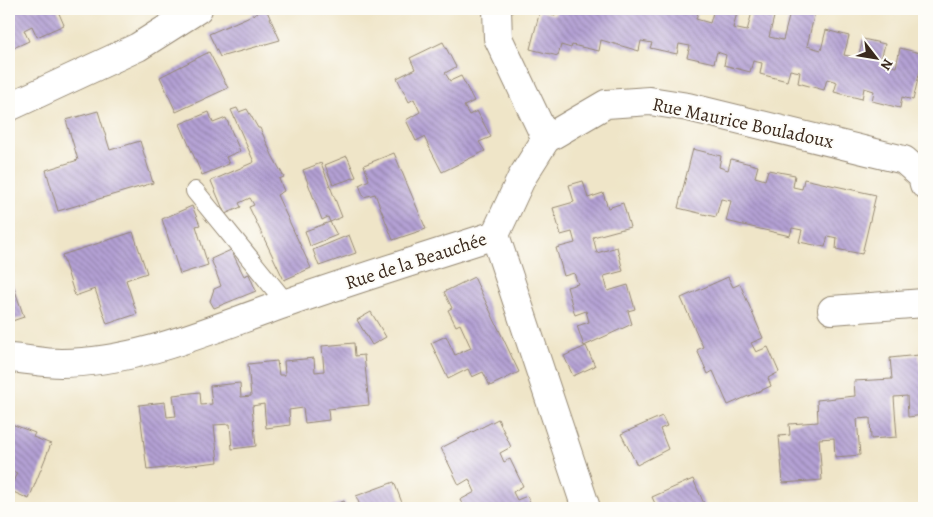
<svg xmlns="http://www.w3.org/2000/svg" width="933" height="517" font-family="Alegreya,serif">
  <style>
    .building { fill: url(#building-back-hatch) }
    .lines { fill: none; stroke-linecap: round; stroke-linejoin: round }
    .lane-casing { stroke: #958873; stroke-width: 20 }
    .street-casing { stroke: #958873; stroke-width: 30 }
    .lane { stroke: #fff; stroke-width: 18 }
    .street { stroke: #fff; stroke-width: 28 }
    .labels { text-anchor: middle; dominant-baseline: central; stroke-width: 4; stroke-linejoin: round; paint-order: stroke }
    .street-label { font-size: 19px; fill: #3b2a1e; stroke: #fdfcf7 }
  </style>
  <defs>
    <pattern id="building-back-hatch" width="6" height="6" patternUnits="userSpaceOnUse" patternTransform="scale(1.25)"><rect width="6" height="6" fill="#b3a0d4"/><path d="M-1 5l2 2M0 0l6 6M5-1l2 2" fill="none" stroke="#9383ab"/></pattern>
  </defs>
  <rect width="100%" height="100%" fill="#fdfcf7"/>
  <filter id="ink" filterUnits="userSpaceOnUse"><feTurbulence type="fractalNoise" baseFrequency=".02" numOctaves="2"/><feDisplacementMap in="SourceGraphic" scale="10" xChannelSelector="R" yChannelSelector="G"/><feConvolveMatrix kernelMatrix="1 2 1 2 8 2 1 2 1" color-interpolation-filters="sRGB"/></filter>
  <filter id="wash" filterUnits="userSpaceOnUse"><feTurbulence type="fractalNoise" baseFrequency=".0096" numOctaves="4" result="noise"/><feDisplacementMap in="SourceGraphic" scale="20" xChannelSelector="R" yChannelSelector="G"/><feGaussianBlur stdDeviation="1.12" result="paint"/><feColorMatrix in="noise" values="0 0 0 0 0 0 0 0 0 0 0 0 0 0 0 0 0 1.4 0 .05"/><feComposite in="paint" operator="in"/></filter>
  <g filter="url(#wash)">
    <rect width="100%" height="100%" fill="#efe5c8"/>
    <g id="blocks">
      <g class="building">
        <polygon points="9,9 57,9 64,25 37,37 32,26 24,30 29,41 9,50"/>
        <polygon points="266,9 280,40 220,57 209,34"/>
        <polygon points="557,9 595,11 595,9 634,11 635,9 660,9 659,11 674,14 675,9 699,9 696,19 710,23 714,9 738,9 733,28 747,31 752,12 774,17 769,37 783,40 791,9 800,9 815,12 807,46 821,50 826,30 849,36 844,55 858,58 863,39 885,44 880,64 896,67 900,48 924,54 913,100 902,97 900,108 872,101 874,91 864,88 862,99 834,92 837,82 827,79 824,90 798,83 800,72 790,70 787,81 760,74 762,63 753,61 750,72 724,65 726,55 717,52 714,63 687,57 690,46 679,44 677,54 650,48 652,43 641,41 639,51 601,40 599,51 572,45 571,48 561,45 558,56 530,49 540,11 555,15"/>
        <polygon points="443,42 456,67 445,73 450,81 461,76 474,101 464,106 469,115 477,111 491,137 479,142 485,151 442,172 424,137 416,141 406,120 420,112 414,99 409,102 397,78 415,69 410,58"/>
        <polygon points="209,52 228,88 176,112 160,77"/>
        <polygon points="237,108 239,112 247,109 258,128 260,128 272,155 284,177 279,179 284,191 277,195 311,268 284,280 249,207 254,205 250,198 239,203 241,207 225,214 211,181 254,162 231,110"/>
        <polygon points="98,111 110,150 140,141 153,183 58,211 46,170 78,160 66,120"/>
        <polygon points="209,112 213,123 226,118 240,151 226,157 229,164 202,175 180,124"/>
        <polygon points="693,149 721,156 719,167 728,170 731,159 758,166 755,177 765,180 768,170 795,175 793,187 802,189 804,179 876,195 862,254 836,249 837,238 828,236 825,247 799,242 802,230 792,228 790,236 726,221 731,201 721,199 716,217 678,208"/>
        <polygon points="394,153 426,229 393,240 375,194 364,197 359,185 369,180 364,165"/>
        <polygon points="347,156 356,177 333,185 325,165"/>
        <polygon points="321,163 342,217 330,222 328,217 322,220 303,170"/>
        <polygon points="583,181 588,198 603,193 608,208 623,203 630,227 593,237 597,253 617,247 623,271 604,276 608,291 628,285 635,309 628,311 632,324 584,346 577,326 589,322 586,311 575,315 567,287 578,284 574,273 564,276 556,248 575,243 572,232 561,235 553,208 574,202 569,185"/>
        <polygon points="192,206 200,225 196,226 208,265 180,274 162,219"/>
        <polygon points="330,222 337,235 310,246 305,231"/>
        <polygon points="133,232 147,273 126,280 137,314 107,324 95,289 75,296 62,255"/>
        <polygon points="349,235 356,253 319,266 313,250"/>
        <polygon points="231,250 244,276 249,274 256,291 214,308 210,301 214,289 221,286 211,259"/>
        <polygon points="9,273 24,317 9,322"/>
        <polygon points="474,277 519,372 490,386 483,372 472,377 468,369 448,379 431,343 446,336 455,355 471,348 460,324 456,326 448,310 452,308 444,292"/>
        <polygon points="728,277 733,287 740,284 763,338 751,343 756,352 768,347 779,372 768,378 771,386 728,405 713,371 708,374 697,350 703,347 681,298"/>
        <polygon points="371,312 386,337 372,345 357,320"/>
        <polygon points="354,343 355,356 364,355 369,405 328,409 329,420 305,423 303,408 289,410 290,425 266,428 264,404 252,406 256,446 232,449 230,424 214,425 218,462 147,470 139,405 165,402 167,417 176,416 173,395 200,392 201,405 212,404 210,386 240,383 241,397 251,396 248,364 277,361 279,375 285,375 284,361 314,358 315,372 324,371 322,346"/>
        <polygon points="586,346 595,366 573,376 564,356"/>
        <polygon points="919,355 920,370 924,370 924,415 908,417 907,396 894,397 897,437 871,439 870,418 857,419 860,455 835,457 834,438 819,439 822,480 783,483 779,436 790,435 789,424 818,422 817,400 855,396 854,381 892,379 890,358"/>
        <polygon points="662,416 667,426 660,429 668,449 637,465 621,434"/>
        <polygon points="498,419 511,447 500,453 504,462 510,459 523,486 513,492 517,500 527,496 533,508 464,508 460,500 475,492 469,479 459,485 441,448"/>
        <polygon points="9,423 35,433 33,437 51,444 29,499 9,490 17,473 9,470"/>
        <polygon points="693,479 706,508 657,508 652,497"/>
        <polygon points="394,482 404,508 361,508 356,496"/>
        <polygon points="344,501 347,508 327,508"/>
      </g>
    </g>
  </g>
  <g filter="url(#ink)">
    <use href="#blocks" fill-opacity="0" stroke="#958873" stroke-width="1"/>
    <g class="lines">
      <defs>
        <polyline id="lane" points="195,191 286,303"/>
        <g id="street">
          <polyline points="497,9 498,38 546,139"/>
          <polyline points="9,107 138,47 198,9"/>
          <polyline points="495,235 522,177 546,139 606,104 650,101 688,107 904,160 922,176 924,184"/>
          <polyline points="832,310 924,303"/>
          <path d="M9,358C26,359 44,363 61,363C142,362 213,328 287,303C356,279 426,257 495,235L586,508"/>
        </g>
      </defs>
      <use href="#lane" class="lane-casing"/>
      <use href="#street" class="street-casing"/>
      <use href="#lane" class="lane"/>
      <use href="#street" class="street"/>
    </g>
  </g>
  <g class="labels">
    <g class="street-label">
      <text transform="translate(743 123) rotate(12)">Rue Maurice Bouladoux</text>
      <text transform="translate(416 261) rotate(-18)">Rue de la Beauchée</text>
    </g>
  </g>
  <rect width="933" height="517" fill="none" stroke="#fdfcf7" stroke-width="30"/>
  <g transform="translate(876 58) rotate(121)" stroke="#fdfcf7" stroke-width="4" paint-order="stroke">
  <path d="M0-4L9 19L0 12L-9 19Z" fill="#3b2a1e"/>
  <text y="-8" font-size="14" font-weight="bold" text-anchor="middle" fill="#3b2a1e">N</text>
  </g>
</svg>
